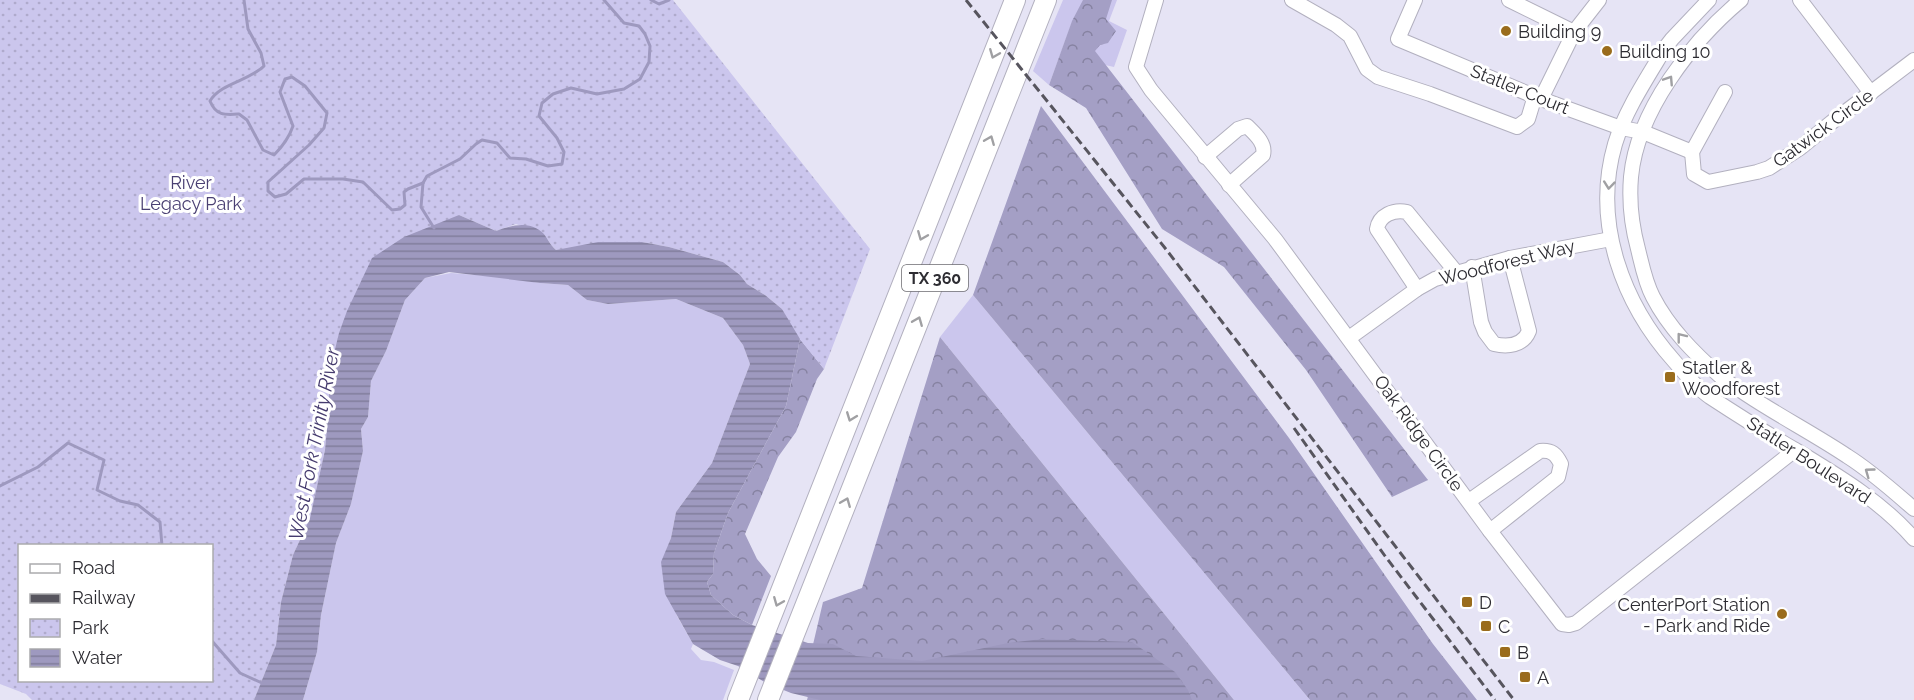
<svg xmlns="http://www.w3.org/2000/svg" width="1914" height="700" font-family="Raleway,sans-serif">
  <style>
    .grass { fill: #cbc6ed }
    .forest { fill: url(#forest-crowns) }
    .park { fill: url(#park-dots); fill-rule: evenodd }
    .water { fill: url(#water-rules) }
    .lines { fill: none; stroke-linecap: round; stroke-linejoin: round }
    .stream { stroke: #9e99bf; stroke-width: 3 }
    .minor-casing { stroke: #b2b0bf; stroke-width: 16 }
    .highway-casing { stroke: #b2b0bf; stroke-width: 22 }
    .minor { stroke: #fff; stroke-width: 14 }
    .highway { stroke: #fff; stroke-width: 20 }
    .rail { stroke: #57555e; stroke-width: 3; stroke-dasharray: 9 4.5; stroke-linecap: butt }
    .oneway { stroke: #a0a0a3 }
    .poi-dot { fill: #9a6c1c; stroke: #fff; stroke-width: 2 }
    .labels { text-anchor: middle; dominant-baseline: central; stroke-width: 6; stroke-linejoin: round; paint-order: stroke }
    .shield { fill: #fff; stroke: #6c6b70; stroke-width: 1.5 }
    .shield-label { font-size: 16px; font-weight: bold; fill: #2d2c32 }
    .poi-label { font-size: 18px; fill: #2d2c32; stroke: #fff; text-anchor: start }
    .street-label { font-size: 18px; fill: #2d2c32; stroke: #fff }
    .park-label { font-size: 18px; fill: #4a4073; stroke: #fff }
    .water-label { font-size: 20px; font-style: italic; fill: #453b6e; stroke: #fff }
  </style>
  <defs>
    <pattern id="forest-crowns" width="20" height="18" patternUnits="userSpaceOnUse" patternTransform="scale(1.5)"><rect width="20" height="18" fill="#a49fc5"/><path d="M2 6a3 3 0 1 1 6 0M12 15a3 3 0 1 1 6 0" fill="none" stroke="#8682a1"/></pattern>
    <pattern id="park-dots" width="8" height="8" patternUnits="userSpaceOnUse" patternTransform="scale(1.5)"><rect width="8" height="8" fill="#cbc6ed"/><path d="M2 2h.1M6 6h.1" fill="none" stroke="#afaacc" stroke-width="1.8" stroke-linecap="round"/></pattern>
    <pattern id="water-rules" width="6" height="5" patternUnits="userSpaceOnUse" patternTransform="scale(1.5)"><rect width="6" height="5" fill="#9e99bf"/><path d="M0 2.5h6" fill="none" stroke="#817d9c"/></pattern>
  </defs>
  <rect width="100%" height="100%" fill="#e6e4f5"/>
  <g class="grass">
    <polygon points="1063,0 1117,0 1109,21 1127,30 1114,67 1105,65 1072,22 1049,85 1033,71"/>
    <polygon points="451,273 502,277 540,283 568,285 587,300 608,304 676,299 723,318 743,345 750,364 712,463 676,512 671,538 662,562 677,616 693,644 691,649 701,660 714,662 734,670 723,700 303,700 317,652 321,615 336,543 351,504 363,451 361,429 368,417 371,381 386,351 405,300 425,278"/>
    <polygon points="973,295 1310,700 1234,700 940,337"/>
  </g>
  <g class="forest">
    <polygon points="1083,0 1112,0 1106,19 1116,31 1108,43 1100,45 1095,51 1428,480 1392,497 1306,370 1224,267 1162,229 1086,108 1049,85 1072,21"/>
    <polygon points="1041,106 1289,438 1433,644 1477,700 1310,700 973,295"/>
    <polygon points="940,337 1234,700 807,700 810,689 807,670 823,602 862,588"/>
    <polygon points="800,339 824,369 817,379 796,432 778,457 745,534 757,559 771,576 752,625 733,615 711,595 707,582 713,574 714,553 728,513 786,406"/>
  </g>
  <path class="park" d="M0,0H673L870,249L824,369L794,332L782,309L765,295L747,284L740,275L723,262L669,247L642,242L556,250L552,246L544,234L516,224L496,231L459,215L329,374V406L325,450L310,518L293,555L281,602L276,645L254,700H32L26,694L0,684ZM20,546H212V680H20Z"/>
  <path class="water" d="M459,215L496,231C512,225 530,220 544,234C548,239 550,245 556,250L598,242H642L669,247L723,262L740,275L747,284L765,295L782,309L800,339L786,406L728,513L714,553L713,574L707,582L711,595L733,615L752,625L808,643L833,644L856,656L922,661L1008,643L1042,639L1132,642L1175,672L1188,690L1192,700H820L791,693L766,683L738,666L720,660L703,650L693,644L665,594L661,562L671,538L676,512L712,463L750,364L743,345L723,318L676,299L608,304L587,300L568,285L540,283L449,272L425,278L405,300L386,351L371,381L368,417L361,429L363,451L351,504L336,543L321,615L317,652L303,700H254L276,645L281,602L293,555L310,518L325,450L329,406V374L339,333L347,311L372,258L404,237Z"/>
  <g class="lines">
    <g class="stream">
      <path d="M244,0L248,29L261,53L264,66C249,81 221,83 210,101C216,116 225,115 239,114L247,120L263,150L274,155C283,146 289,138 293,126L280,92L285,79L292,77L305,86L327,113L324,128L309,145L268,182V191L275,197L286,194L304,179H343L363,182L392,210L400,209L405,205L404,192L408,189L423,183"/>
      <polyline points="651,0 659,4 669,0"/>
      <polyline points="434,228 421,207 423,183 427,176 460,159 476,144 482,140 497,143 510,158 526,159 548,166 562,164 564,152 557,138 539,116 542,103 553,94 571,88 597,94 624,89 640,79 649,62 650,46 645,34 639,26 624,23 604,0"/>
      <polyline points="0,486 38,467 68,443 104,460 97,490 120,501 138,505 160,522 162,546"/>
      <polyline points="212,641 240,673 262,683"/>
    </g>
    <defs>
      <g id="minor">
        <polyline points="1156,0 1136,67 1151,90 1275,239 1490,531 1562,624 1569,625 1576,623 1795,450"/>
        <polyline points="1292,0 1336,25 1350,36 1367,69 1378,77 1430,94 1517,127 1528,119 1535,96"/>
        <polyline points="1415,0 1398,39 1541,99 1621,128 1643,132 1692,152"/>
        <polyline points="1509,0 1574,32 1541,99"/>
        <path d="M1709,0L1672,39L1665,48C1647,78 1625,111 1615,144C1592,223 1623,304 1675,362C1685,374 1697,388 1710,397C1739,416 1769,435 1799,452C1840,477 1882,502 1914,539"/>
        <path d="M1741,0C1692,41 1637,111 1631,177C1629,201 1632,227 1638,249C1642,265 1645,282 1653,297C1669,328 1694,353 1720,376C1728,383 1737,388 1746,394C1779,416 1814,434 1847,456C1871,471 1892,490 1914,509"/>
        <polyline points="1800,0 1871,93"/>
        <polyline points="1574,32 1599,0"/>
        <polyline points="1692,152 1694,174 1708,182 1757,172 1769,168 1800,148 1832,122 1914,60"/>
        <polyline points="1692,152 1725,92"/>
        <path d="M1205,157L1238,129L1247,126C1255,134 1266,143 1263,155L1229,185"/>
        <path d="M1472,267L1481,322L1485,332L1494,344C1507,347 1523,346 1529,331L1510,258"/>
        <path d="M1417,289L1377,229C1379,215 1394,209 1407,212L1456,272"/>
        <polyline points="1349,338 1417,289 1435,279 1510,258 1611,239"/>
        <path d="M1469,501L1540,451C1552,450 1556,454 1561,464L1558,477L1490,531"/>
      </g>
      <g id="highway">
        <polyline points="738,700 1015,0"/>
        <polyline points="768,700 1046,0"/>
      </g>
    </defs>
    <use href="#minor" class="minor-casing"/>
    <use href="#highway" class="highway-casing"/>
    <use href="#minor" class="minor"/>
    <use href="#highway" class="highway"/>
    <g class="rail">
      <polyline points="966,0 1165,248 1514,700"/>
      <polyline points="1294,428 1385,556 1495,700"/>
    </g>
  </g>
  <defs><path id="oneway-chevron" d="M-2-3.5L2.5 0L-2 3.5" fill="none" stroke-width="1.6" stroke-linecap="round" stroke-linejoin="round" transform="scale(1.5)"/></defs>
  <g class="oneway">
    <use href="#oneway-chevron" transform="translate(994 54) rotate(112)"/>
    <use href="#oneway-chevron" transform="translate(1669 80) rotate(-57)"/>
    <use href="#oneway-chevron" transform="translate(990 140) rotate(-68)"/>
    <use href="#oneway-chevron" transform="translate(1609 185) rotate(96)"/>
    <use href="#oneway-chevron" transform="translate(922 236) rotate(112)"/>
    <use href="#oneway-chevron" transform="translate(918 321) rotate(-68)"/>
    <use href="#oneway-chevron" transform="translate(1681 337) rotate(-128)"/>
    <use href="#oneway-chevron" transform="translate(851 417) rotate(111)"/>
    <use href="#oneway-chevron" transform="translate(1869 472) rotate(-144)"/>
    <use href="#oneway-chevron" transform="translate(846 502) rotate(-68)"/>
    <use href="#oneway-chevron" transform="translate(778 602) rotate(112)"/>
  </g>
  <g class="poi-dot">
    <circle cx="1506" cy="31" r="6"/>
    <circle cx="1607" cy="51" r="6"/>
    <rect x="1664" y="371" width="12" height="12" rx="3"/>
    <rect x="1461" y="596" width="12" height="12" rx="3"/>
    <circle cx="1782" cy="614" r="6"/>
    <rect x="1480" y="620" width="12" height="12" rx="3"/>
    <rect x="1499" y="646" width="12" height="12" rx="3"/>
    <rect x="1519" y="671" width="12" height="12" rx="3"/>
  </g>
  <g class="labels">
    <rect class="shield" x="902" y="265" width="66" height="26" rx="4.5"/>
    <g class="shield-label">
      <text x="935" y="278">TX 360</text>
    </g>
    <g class="poi-label">
      <text x="1518" y="31">Building 9</text>
      <text x="1619" y="51">Building 10</text>
      <text x="1682" y="367">Statler &amp;<tspan x="1682" dy="21">Woodforest</tspan></text>
      <text x="1479" y="602">D</text>
      <text x="1770" y="604" text-anchor="end">CenterPort Station<tspan x="1770" dy="21">- Park and Ride</tspan></text>
      <text x="1498" y="626">C</text>
      <text x="1517" y="652">B</text>
      <text x="1537" y="677">A</text>
    </g>
    <g class="street-label">
      <text transform="translate(1520 89) rotate(22)">Statler Court</text>
      <text transform="translate(1823 128) rotate(-36)">Gatwick Circle</text>
      <text transform="translate(1507 262) rotate(-14)">Woodforest Way</text>
      <text transform="translate(1419 433) rotate(54)">Oak Ridge Circle</text>
      <text transform="translate(1809 460) rotate(33)">Statler Boulevard</text>
    </g>
    <g class="park-label">
      <text x="191" y="182">River<tspan x="191" dy="21">Legacy Park</tspan></text>
    </g>
    <g class="water-label">
      <text transform="translate(314 444) rotate(-79)">West Fork Trinity River</text>
    </g>
  </g>
  <rect x="18" y="544" width="195" height="138" fill="#ffffff" stroke="#ababad" stroke-width="1.5"/>
  <rect x="30" y="564" width="30" height="9" fill="#ffffff" stroke="#ababad" stroke-width="1.5"/>
  <text x="72" y="574" font-size="18" fill="#2d2c32">Road</text>
  <rect x="30" y="594" width="30" height="9" fill="#57555e" stroke="#ababad" stroke-width="1.5"/>
  <text x="72" y="604" font-size="18" fill="#2d2c32">Railway</text>
  <rect x="30" y="619" width="30" height="18" fill="url(#park-dots)" stroke="#ababad" stroke-width="1.5"/>
  <text x="72" y="634" font-size="18" fill="#2d2c32">Park</text>
  <rect x="30" y="649" width="30" height="18" fill="url(#water-rules)" stroke="#ababad" stroke-width="1.5"/>
  <text x="72" y="664" font-size="18" fill="#2d2c32">Water</text>
</svg>
